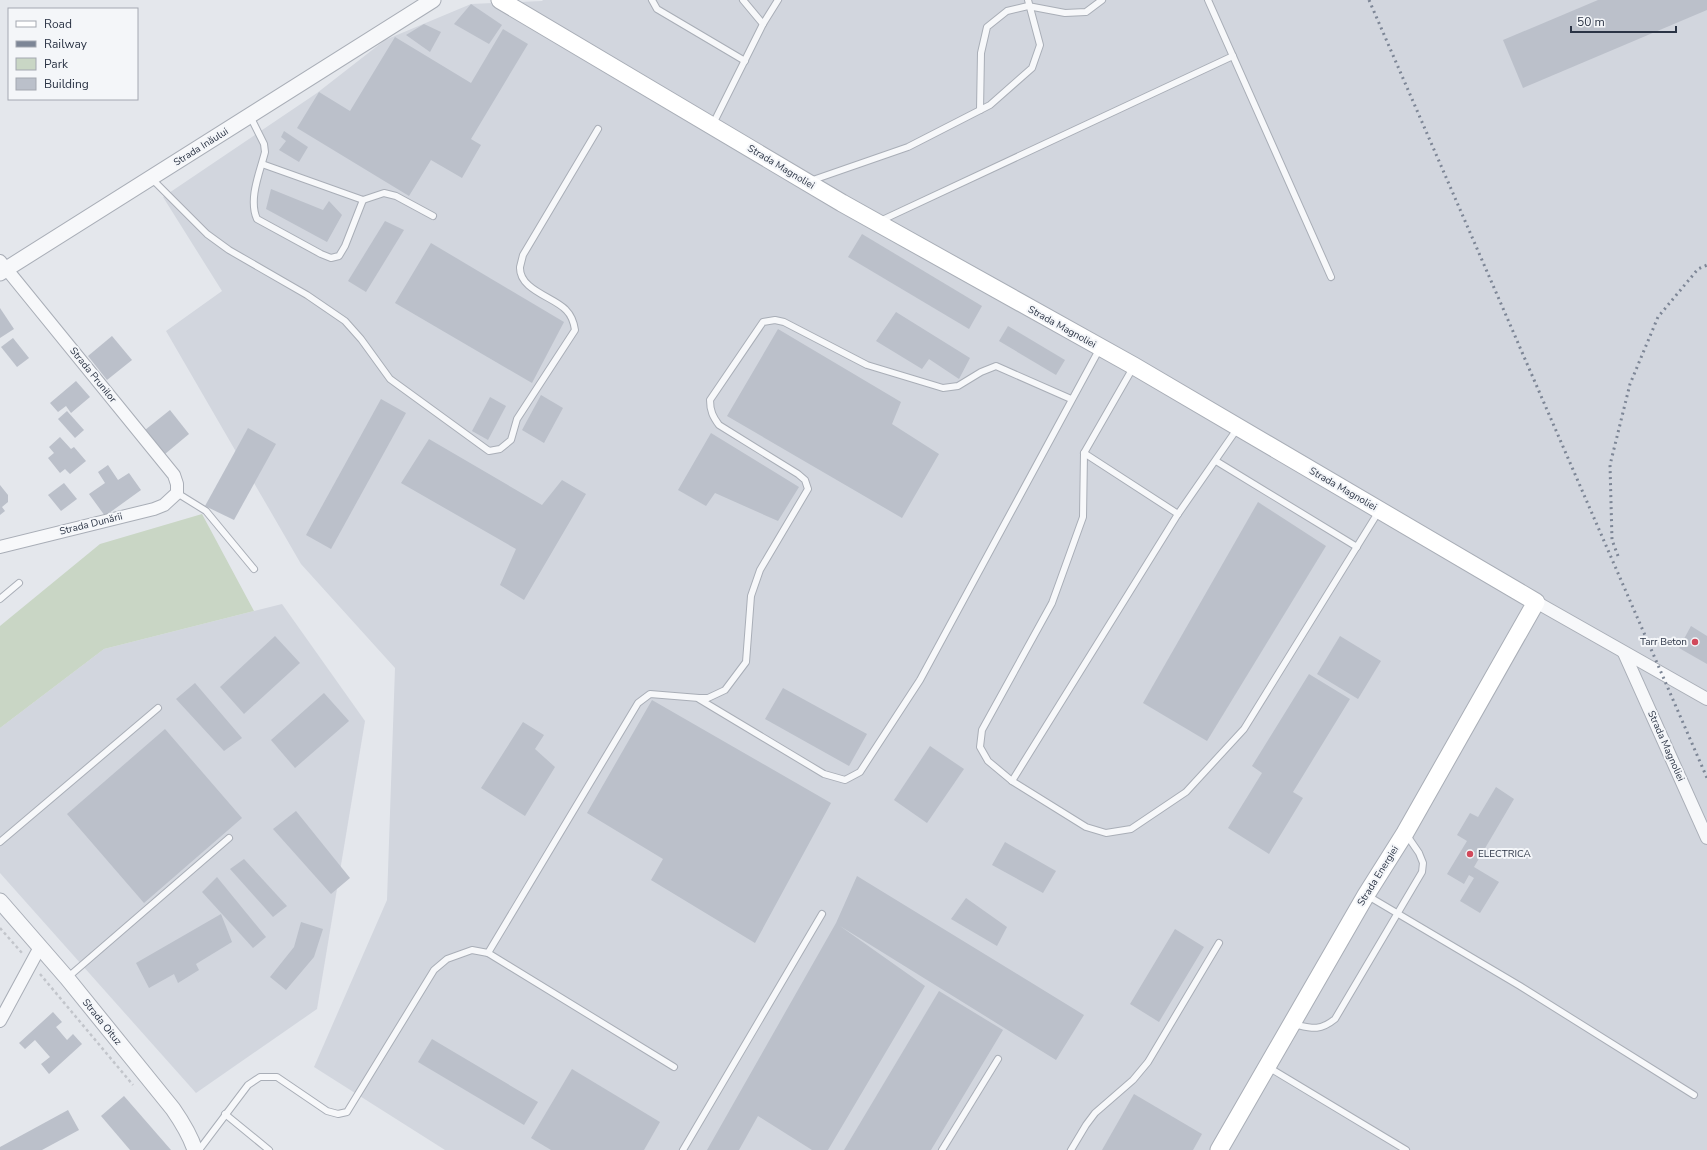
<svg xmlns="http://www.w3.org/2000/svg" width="1707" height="1150" font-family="'Nunito Sans',sans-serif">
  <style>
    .built { fill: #d2d6de }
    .green { fill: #c9d6c5 }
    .building { fill: #bbc0ca }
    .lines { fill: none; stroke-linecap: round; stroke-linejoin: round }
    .service-casing { stroke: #a9aeb7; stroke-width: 8 }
    .minor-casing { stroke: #a9aeb7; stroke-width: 14 }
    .tertiary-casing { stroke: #a9aeb7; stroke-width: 17 }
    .secondary-casing { stroke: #a9aeb7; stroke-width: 19 }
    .path { stroke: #c2c5cb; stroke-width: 2.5; stroke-dasharray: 3 3; stroke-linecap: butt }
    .service { stroke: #f7f8fa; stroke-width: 6 }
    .minor { stroke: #f7f8fa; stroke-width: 12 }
    .tertiary { stroke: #f7f8fa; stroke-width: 15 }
    .secondary { stroke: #fff; stroke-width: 17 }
    .rail { stroke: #7d8696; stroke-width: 3; stroke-dasharray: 2 4; stroke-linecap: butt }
    .poi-dot { fill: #d1495b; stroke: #f4f6f9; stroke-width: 1.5 }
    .labels { text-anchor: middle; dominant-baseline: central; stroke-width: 4; stroke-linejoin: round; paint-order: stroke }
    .street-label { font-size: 10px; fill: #2b3445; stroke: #f4f6f9 }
    .poi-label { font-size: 10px; fill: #2b3445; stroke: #f4f6f9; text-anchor: end }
  </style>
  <rect width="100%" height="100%" fill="#e4e7ec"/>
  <g class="built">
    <polygon points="543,0 1707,0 1707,1150 445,1150 314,1067 387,900 395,668 301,564 166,331 222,291 163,197 317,93 385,40 471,4 542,1"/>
    <polygon points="282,604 365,721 317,1009 196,1093 0,873 0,728 104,649"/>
  </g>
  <polygon class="green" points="202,514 254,611 104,649 0,728 0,626 100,544"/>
  <g class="building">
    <polygon points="1598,0 1707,0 1707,10 1523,88 1503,40"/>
    <polygon points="471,4 502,25 489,44 454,24"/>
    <polygon points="424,24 441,32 430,52 406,35"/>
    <polygon points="503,29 528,44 471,139 481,145 462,178 431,160 409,196 297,128 319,92 350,111 395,37 471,83"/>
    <polygon points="284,131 308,147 299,162 279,150 286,141 281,137"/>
    <polygon points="271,189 323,210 329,201 342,215 327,242 266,209"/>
    <polygon points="385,221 404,230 366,292 348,281"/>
    <polygon points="862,234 982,306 969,329 848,257"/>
    <polygon points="431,243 564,322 532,383 395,303"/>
    <polygon points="0,308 14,329 0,338"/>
    <polygon points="896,312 970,358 959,379 929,359 922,369 876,341"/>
    <polygon points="1008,326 1065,360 1056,375 999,341"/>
    <polygon points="778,329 901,402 892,424 939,454 902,518 727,416"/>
    <polygon points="112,336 132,360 107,380 88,356"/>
    <polygon points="13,338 29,358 17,367 1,347"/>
    <polygon points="76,381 90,397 71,413 66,406 58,412 50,403"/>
    <polygon points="541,395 563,408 544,443 522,430"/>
    <polygon points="490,397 506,406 488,440 472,431"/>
    <polygon points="381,399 406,413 331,549 306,535"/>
    <polygon points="170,410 189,434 165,454 145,430"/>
    <polygon points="67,411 84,430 75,438 58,419"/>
    <polygon points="248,428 276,444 234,520 205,506"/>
    <polygon points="711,433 799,487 778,521 715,493 706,506 678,490"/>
    <polygon points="60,437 71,449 74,447 86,461 70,474 65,469 60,473 48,458 54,453 49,447"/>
    <polygon points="429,439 542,505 562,480 586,494 524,600 500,585 516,549 401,483"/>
    <polygon points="108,465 118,480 129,473 141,490 105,516 89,494 105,483 98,472"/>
    <polygon points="64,483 77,499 61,511 48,495"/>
    <polygon points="0,485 8,495 8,502 2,507 5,511 0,515"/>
    <polygon points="1258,502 1326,546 1207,741 1143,703"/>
    <polygon points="1691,626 1707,636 1707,664 1679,648"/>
    <polygon points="275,636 300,663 244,714 220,687"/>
    <polygon points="1340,636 1381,661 1358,699 1317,674"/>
    <polygon points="1309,674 1350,699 1293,792 1303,798 1269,854 1228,828 1262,773 1252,766"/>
    <polygon points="195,683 242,738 224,751 176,699"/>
    <polygon points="783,688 867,734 849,766 765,719"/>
    <polygon points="324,693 349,721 295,768 271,740"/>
    <polygon points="652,700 831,803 755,943 651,880 663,859 587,813"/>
    <polygon points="523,722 544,735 535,749 555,767 525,816 481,788"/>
    <polygon points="165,729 242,818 144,903 67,814"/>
    <polygon points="930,746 964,769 927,823 894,800"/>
    <polygon points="1496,787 1514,799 1474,867 1499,882 1480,913 1460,901 1474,878 1469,875 1464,884 1447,874 1467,841 1457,835 1470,813 1478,817"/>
    <polygon points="296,811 350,878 331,894 273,829"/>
    <polygon points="1005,842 1056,871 1043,893 992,865"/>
    <polygon points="244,859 287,906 273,917 230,869"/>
    <polygon points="857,876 1084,1015 1056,1060 840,926 925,986 828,1150 812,1150 758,1116 739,1150 707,1150 836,923"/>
    <polygon points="217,877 266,937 253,948 202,892"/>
    <polygon points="966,898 1007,927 997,946 951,919"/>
    <polygon points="221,914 232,942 196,964 199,970 178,983 174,974 149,988 136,963"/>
    <polygon points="301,922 323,929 314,957 286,990 270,977 294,947"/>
    <polygon points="1175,929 1204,947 1159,1022 1130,1004"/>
    <polygon points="939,991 1003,1030 931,1150 844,1150"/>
    <polygon points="53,1012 62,1022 56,1027 67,1040 73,1034 82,1044 49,1074 41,1064 50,1057 35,1040 25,1049 19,1043"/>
    <polygon points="432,1039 538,1102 524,1125 418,1062"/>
    <polygon points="572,1069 660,1122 644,1150 551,1150 531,1138"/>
    <polygon points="1134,1094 1202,1134 1193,1150 1102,1150"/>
    <polygon points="124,1096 171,1150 130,1150 101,1116"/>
    <polygon points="68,1110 79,1130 42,1150 0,1150 0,1147"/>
  </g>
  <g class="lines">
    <defs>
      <g id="service">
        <polyline points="652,0 657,9 745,61"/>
        <polyline points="743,0 763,24"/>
        <polyline points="1208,0 1331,277"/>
        <polyline points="980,110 981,53 987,27 1007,11 1028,6 1065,13 1086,12 1102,0"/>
        <path d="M250,116L264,144L265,152C260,172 248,199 257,219L321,254L331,258L339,256L345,246L363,200"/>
        <polyline points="713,124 763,24 778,0"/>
        <polyline points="262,164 363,200 384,193 396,196 433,216"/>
        <path d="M151,178L207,234L229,250L307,295L345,321L361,339L390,379L489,451L500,449L511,440L517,419L575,330C574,323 572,316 566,310C554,297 519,290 520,267C521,263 522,259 523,255L598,129"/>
        <polyline points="810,181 908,147 990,105 1032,68 1040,45 1028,0"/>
        <polyline points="880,221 1233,56"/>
        <polyline points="1134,366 1084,453 1083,517 1052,603 982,730 980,747 988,761 1012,781 1086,827 1106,833 1131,829 1186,792 1244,729 1379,511"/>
        <polyline points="1084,453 1178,514"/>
        <polyline points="1216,461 1357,547"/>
        <polyline points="177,493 206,511 254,569"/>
        <polyline points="0,599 19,583"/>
        <polyline points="699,699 824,774 845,780 860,772 920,680 1100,348"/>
        <polyline points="1012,781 1178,514 1237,429"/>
        <polyline points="0,842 158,708"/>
        <polyline points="1368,896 1520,986 1694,1095"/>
        <path d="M488,953L638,703L650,694L699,698H708L725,690L746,662L751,596L760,570L808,489L805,480L798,474L719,425C713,417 710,411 710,400L763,322L775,320L784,322L867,365L943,388L958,386L981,372L996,366L1071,399"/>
        <polyline points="67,978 229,838"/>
        <path d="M1293,1024C1311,1028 1319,1032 1335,1019L1422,872L1423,863L1419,853L1406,834"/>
        <polyline points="1268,1067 1406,1150"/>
        <polyline points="225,1114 269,1150"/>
        <polyline points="199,1150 248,1085 260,1077 277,1077 327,1111 338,1114 347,1112 434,970 447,959 472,950 488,953 674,1067"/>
        <polyline points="683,1150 822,914"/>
        <polyline points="942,1150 998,1059"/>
        <polyline points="1071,1150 1086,1125 1095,1113 1133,1080 1148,1062 1219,943"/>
      </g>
      <g id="minor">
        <polyline points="0,261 174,475 177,484 177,493 164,505 154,509 0,547"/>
        <polyline points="1536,602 1707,699"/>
        <polyline points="1624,653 1707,838"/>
        <polyline points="0,1021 40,947"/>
      </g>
      <g id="tertiary">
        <polyline points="0,273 433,0"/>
        <path d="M0,901L67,978L173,1109C182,1122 190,1135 195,1150"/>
      </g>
      <polyline id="secondary" points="500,0 842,203 1134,366 1536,602 1405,833 1366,895 1219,1150"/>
    </defs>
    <use href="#service" class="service-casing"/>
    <use href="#minor" class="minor-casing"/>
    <use href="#tertiary" class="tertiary-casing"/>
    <use href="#secondary" class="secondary-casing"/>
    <g class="path">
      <polyline points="0,928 22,953"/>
      <polyline points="40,974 133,1085"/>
    </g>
    <use href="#service" class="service"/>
    <use href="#minor" class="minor"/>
    <use href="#tertiary" class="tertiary"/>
    <use href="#secondary" class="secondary"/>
    <g class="rail">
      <polyline points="1369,0 1707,778"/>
      <polyline points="1618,556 1612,540 1610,465 1630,384 1658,317 1698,269 1707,265"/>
    </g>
  </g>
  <g class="poi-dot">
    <circle cx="1695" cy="642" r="4"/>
    <circle cx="1470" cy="854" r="4"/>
  </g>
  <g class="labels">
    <g class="street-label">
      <text transform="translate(201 147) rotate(-32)">Strada Inăului</text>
      <text transform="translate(781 167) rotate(31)">Strada Magnoliei</text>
      <text transform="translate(1062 327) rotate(29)">Strada Magnoliei</text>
      <text transform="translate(93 375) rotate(51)">Strada Prunilor</text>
      <text transform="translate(1343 489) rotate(30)">Strada Magnoliei</text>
      <text transform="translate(91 524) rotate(-14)">Strada Dunării</text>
      <text transform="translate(1666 746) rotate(66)">Strada Magnoliei</text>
      <text transform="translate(1378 876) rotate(-58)">Strada Energiei</text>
      <text transform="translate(102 1022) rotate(51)">Strada Oituz</text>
    </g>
    <g class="poi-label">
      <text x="1687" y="642">Tarr Beton</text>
      <text x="1478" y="854" text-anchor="start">ELECTRICA</text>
    </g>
  </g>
  <rect x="8" y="8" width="130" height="92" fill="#f4f6f9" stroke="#a4a8b1"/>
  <rect x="16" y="21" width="20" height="6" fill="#ffffff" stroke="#a4a8b1"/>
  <text x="44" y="28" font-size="12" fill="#2b3445">Road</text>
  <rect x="16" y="41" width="20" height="6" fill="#7d8696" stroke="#a4a8b1"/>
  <text x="44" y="48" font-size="12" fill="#2b3445">Railway</text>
  <rect x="16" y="58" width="20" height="12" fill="#c9d6c5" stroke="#a4a8b1"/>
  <text x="44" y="68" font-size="12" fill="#2b3445">Park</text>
  <rect x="16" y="78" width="20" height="12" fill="#bbc0ca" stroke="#a4a8b1"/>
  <text x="44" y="88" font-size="12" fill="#2b3445">Building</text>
  <path d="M1571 26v6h105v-6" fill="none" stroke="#2b3445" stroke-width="2"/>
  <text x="1577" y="26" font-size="12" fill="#2b3445" stroke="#f4f6f9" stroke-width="3" paint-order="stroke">50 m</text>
</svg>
